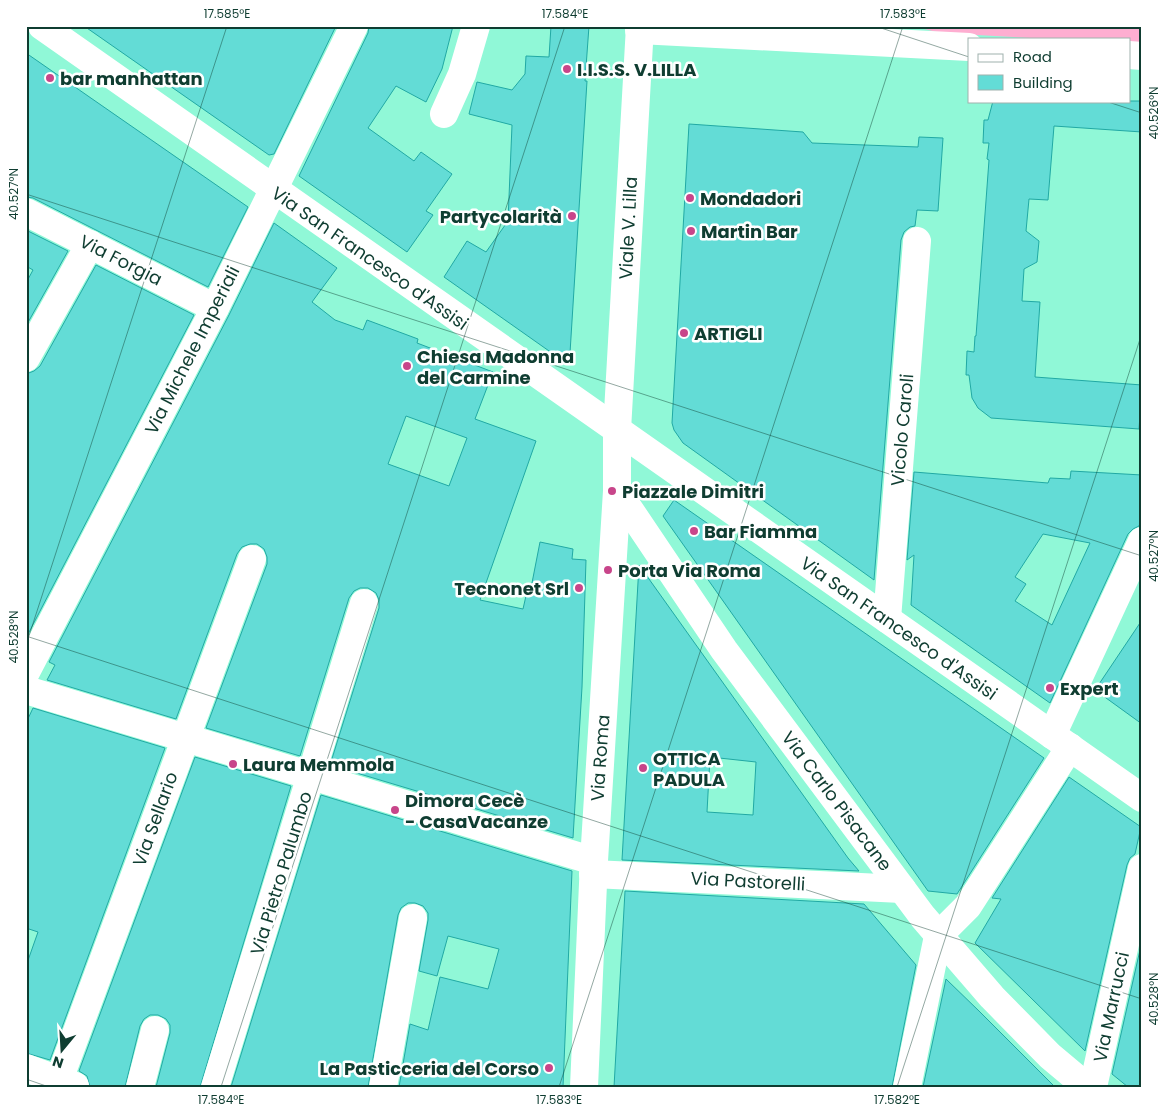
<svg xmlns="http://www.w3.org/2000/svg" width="1168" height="1113" font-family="Poppins,sans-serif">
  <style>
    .green { fill: #feaed1 }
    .building { fill: #63dcd6; stroke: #21a9a4; fill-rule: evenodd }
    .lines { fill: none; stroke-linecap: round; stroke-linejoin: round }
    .minor { stroke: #fff; stroke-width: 28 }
    .ticks { fill: none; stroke: #0f3d31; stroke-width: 1; stroke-opacity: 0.45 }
    .poi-dot { fill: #c8458a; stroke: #fff; stroke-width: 2 }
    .labels { text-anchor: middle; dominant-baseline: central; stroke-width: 5; stroke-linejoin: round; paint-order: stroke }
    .poi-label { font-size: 18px; font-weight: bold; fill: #0f3d31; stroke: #fff; text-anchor: start }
    .street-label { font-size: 18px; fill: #0f3d31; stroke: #fff }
    .neatline { fill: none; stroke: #0f3d31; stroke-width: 2 }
    .ticks-label { font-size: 12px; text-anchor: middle; fill: #0f3d31 }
  </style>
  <rect width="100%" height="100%" fill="#90f8d7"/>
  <polygon class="green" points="913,26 1142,26 1142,43 1129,43 1129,39 1049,39 940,33"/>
  <g class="building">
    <polygon points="84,26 336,26 274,154 269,155"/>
    <polygon points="369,26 453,26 442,69 426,102 396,86 368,128 414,161 421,152 452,174 426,211 433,215 407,252 299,176 368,33"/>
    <polygon points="551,26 589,26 585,81 587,81 570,353 559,358 444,277 467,241 486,252 508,221 512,125 469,114 477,82 512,90 525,74 526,56 549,57"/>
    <polygon points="26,53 248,207 208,287 33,198 26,197"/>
    <polygon points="993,101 1142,101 1142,132 1054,126 1048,200 1029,199 1026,231 1039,241 1037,262 1024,269 1022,301 1040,302 1035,377 1142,385 1142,415 1140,415 1139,429 991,418 978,408 972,398 969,375 966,375 967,351 974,352 975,336 976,336 989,160 987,159 989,143 983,143 984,120 988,120"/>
    <polygon points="689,124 803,132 812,143 918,147 919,137 943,138 938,211 917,210 915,226 910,227 904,232 901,240 874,580 683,443 674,430 672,423"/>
    <path d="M274,223L337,268L312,302L335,320L363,330L367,320L418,339L417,343L493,372L475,419L536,441L480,600L523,609L528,587L531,588L540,542L573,549L572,559L586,560L582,687L573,838L330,765L379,608V600L376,593L368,588H360L354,591L349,598L300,756L206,728L267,564V557L264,549L257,544H250L242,547L237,554L176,719L47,680L55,665L49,662L229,315ZM406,416L467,438L449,486L388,464Z"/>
    <polygon points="26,230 68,251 26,326 26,283 33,270 26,266"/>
    <polygon points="96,265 194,315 26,638 26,374 34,371 40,366"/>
    <path d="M1071,471L1142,475V519L1139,526L1133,529L1128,534L1050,703L911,605L914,555L907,560L914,472L1048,483L1050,478L1070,479ZM1043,534L1090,543L1052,625L1015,601L1026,584L1015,577Z"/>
    <polygon points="674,500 1044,758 957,894 928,891 663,516"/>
    <path d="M639,565L848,858L859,871L622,860ZM710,757L756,762L753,815L707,812Z"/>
    <polygon points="1142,620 1142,724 1095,690"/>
    <polygon points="33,708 165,748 50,1060 26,1053 26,966 38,932 26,928 26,723"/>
    <polygon points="195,757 291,786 200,1087 156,1087 170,1033 170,1025 166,1019 158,1015 150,1015 144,1019 140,1026 125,1087 90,1087 87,1076 79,1071"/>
    <polygon points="1069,777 1141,827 1135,854 1130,858 1127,865 1085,1051 975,943 1001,899 992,898"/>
    <polygon points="321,795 572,871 563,1087 399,1087 410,1024 428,1030 440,977 488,989 499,949 448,936 437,976 419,971 428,920 428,913 423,906 415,903 408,903 401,908 398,915 368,1087 231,1087"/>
    <polygon points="625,891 864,904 916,965 892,1087 614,1087"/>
    <polygon points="1142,941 1142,1087 1128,1087 1112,1074"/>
    <polygon points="946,979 979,1011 1055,1087 923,1087"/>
  </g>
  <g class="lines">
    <g class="minor">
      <polyline points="42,26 1142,798"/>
      <polyline points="639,30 969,47"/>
      <polyline points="1129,55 1142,56"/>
      <polyline points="444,114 462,74 476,26"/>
      <polyline points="26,212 215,308"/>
      <polyline points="26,358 90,244"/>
      <polyline points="617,491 724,650 923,917 992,997 1050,1056 1087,1087"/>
      <polyline points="887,619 917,241"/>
      <polyline points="26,672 215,308 354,26"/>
      <polyline points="26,690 594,861"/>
      <polyline points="1052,735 1142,541"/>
      <polyline points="593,874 902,889"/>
      <polyline points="26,1068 75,1086"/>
      <polyline points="59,1080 252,559"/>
      <polyline points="140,1087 155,1030"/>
      <polyline points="215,1087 364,603"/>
      <polyline points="383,1087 413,918"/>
      <polyline points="584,1087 594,861 617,491 617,430 640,26"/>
      <polyline points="907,1087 938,936 968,906 1070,747"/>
      <polyline points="1093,1087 1142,868"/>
    </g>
  </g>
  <path class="ticks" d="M875,26L969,57M1105,101L1142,113M26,194L1142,556M26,636L1142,999M26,645L227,26M26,1079L49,1087M221,1087L565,26M559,1087L903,26M897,1087L1142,333"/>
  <g class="poi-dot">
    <circle cx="567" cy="69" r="5"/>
    <circle cx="50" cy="78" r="5"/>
    <circle cx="690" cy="198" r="5"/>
    <circle cx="572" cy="216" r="5"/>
    <circle cx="691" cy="231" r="5"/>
    <circle cx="684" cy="333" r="5"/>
    <circle cx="407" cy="366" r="5"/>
    <circle cx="612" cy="491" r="5"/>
    <circle cx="694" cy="531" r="5"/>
    <circle cx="608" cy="570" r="5"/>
    <circle cx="579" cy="588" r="5"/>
    <circle cx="1050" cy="688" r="5"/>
    <circle cx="233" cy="764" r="5"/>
    <circle cx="643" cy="768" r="5"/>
    <circle cx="395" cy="810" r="5"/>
    <circle cx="549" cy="1068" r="5"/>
  </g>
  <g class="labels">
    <g class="poi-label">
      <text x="577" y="69">I.I.S.S. V.LILLA</text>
      <text x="60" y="78">bar manhattan</text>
      <text x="700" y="198">Mondadori</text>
      <text x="562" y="216" text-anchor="end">Partycolarità</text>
      <text x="701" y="231">Martin Bar</text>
      <text x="694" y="333">ARTIGLI</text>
      <text x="417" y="356">Chiesa Madonna<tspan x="417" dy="21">del Carmine</tspan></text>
      <text x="622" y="491">Piazzale Dimitri</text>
      <text x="704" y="531">Bar Fiamma</text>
      <text x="618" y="570">Porta Via Roma</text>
      <text x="569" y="588" text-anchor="end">Tecnonet Srl</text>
      <text x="1060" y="688">Expert</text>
      <text x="653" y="758">OTTICA<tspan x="653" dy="21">PADULA</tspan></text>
      <text x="243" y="764">Laura Memmola</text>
      <text x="405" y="800">Dimora Cecè<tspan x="405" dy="21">- CasaVacanze</tspan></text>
      <text x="539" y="1068" text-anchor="end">La Pasticceria del Corso</text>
    </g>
    <g class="street-label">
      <text transform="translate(628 228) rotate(-87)">Viale V. Lilla</text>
      <text transform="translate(370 258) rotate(35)">Via San Francesco d'Assisi</text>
      <text transform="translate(121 260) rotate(27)">Via Forgia</text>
      <text transform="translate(192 350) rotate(-63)">Via Michele Imperiali</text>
      <text transform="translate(902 430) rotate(-85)">Vicolo Caroli</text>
      <text transform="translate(899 628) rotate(35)">Via San Francesco d'Assisi</text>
      <text transform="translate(600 758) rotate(-86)">Via Roma</text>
      <text transform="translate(837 801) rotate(53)">Via Carlo Pisacane</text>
      <text transform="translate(155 819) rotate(-70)">Via Sellario</text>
      <text transform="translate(281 873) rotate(-73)">Via Pietro Palumbo</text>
      <text transform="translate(748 881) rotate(3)">Via Pastorelli</text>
      <text transform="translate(1111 1007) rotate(-78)">Via Marrucci</text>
    </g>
  </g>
  <rect width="1168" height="1113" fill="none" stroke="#ffffff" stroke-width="55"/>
  <rect x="968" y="38" width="162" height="65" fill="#ffffff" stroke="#9fb1ad"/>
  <rect x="978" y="54" width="25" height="8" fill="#ffffff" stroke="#9fb1ad"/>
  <text x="1013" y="62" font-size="15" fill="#0f3d31">Road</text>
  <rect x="978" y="75" width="25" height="15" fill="#63dcd6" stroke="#9fb1ad"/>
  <text x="1013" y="88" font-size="15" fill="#0f3d31">Building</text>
  <g transform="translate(62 1050) rotate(198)" stroke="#ffffff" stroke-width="4" paint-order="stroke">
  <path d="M0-4L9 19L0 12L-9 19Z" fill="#0f3d31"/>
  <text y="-8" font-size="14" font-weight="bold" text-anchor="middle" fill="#0f3d31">N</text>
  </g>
  <rect x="28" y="28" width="1112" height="1058" class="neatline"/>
  <g class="ticks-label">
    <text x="227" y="18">17.585°E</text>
    <text x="565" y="18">17.584°E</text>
    <text x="903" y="18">17.583°E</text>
    <text transform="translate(1154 113) rotate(-90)" y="4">40.526°N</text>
    <text transform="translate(14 194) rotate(-90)" y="4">40.527°N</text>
    <text transform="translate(1154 556) rotate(-90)" y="4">40.527°N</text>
    <text transform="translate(14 637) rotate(-90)" y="4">40.528°N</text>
    <text transform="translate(1154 999) rotate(-90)" y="4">40.528°N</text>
    <text x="221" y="1104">17.584°E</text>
    <text x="559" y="1104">17.583°E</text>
    <text x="897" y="1104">17.582°E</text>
  </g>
</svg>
